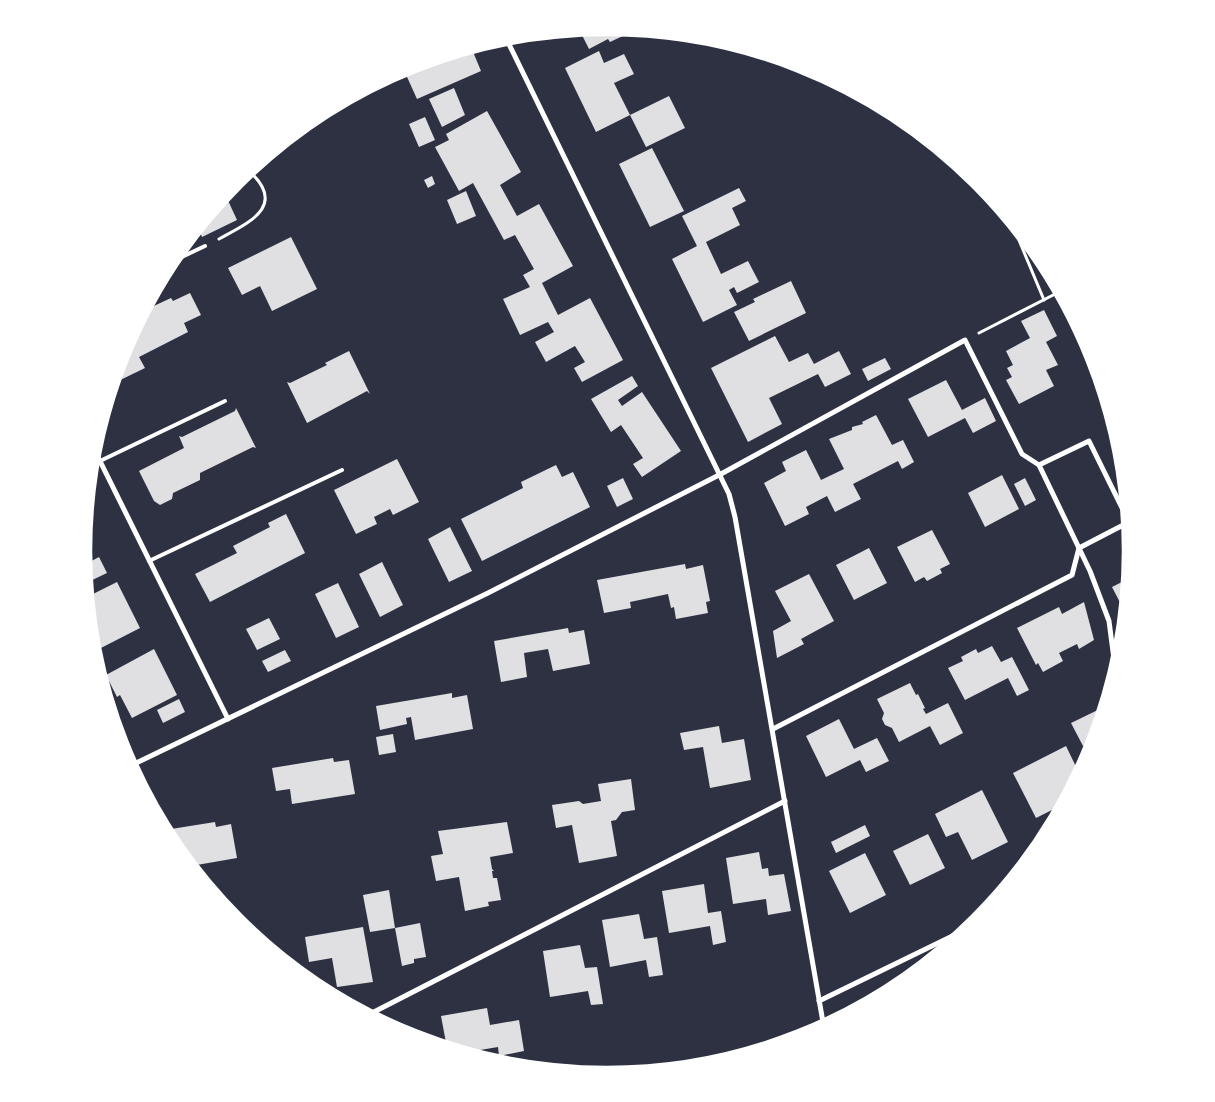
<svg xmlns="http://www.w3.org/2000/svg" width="1215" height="1102" font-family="'Fira Sans',sans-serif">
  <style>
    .building { fill: #e0e0e3 }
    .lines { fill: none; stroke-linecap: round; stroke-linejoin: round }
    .path { stroke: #fff; stroke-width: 3 }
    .service { stroke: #fff; stroke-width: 4 }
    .minor { stroke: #fff; stroke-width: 5 }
    .rim { fill: none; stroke: #fff; stroke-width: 2.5 }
  </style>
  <rect width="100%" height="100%" fill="#2d3142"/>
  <g class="building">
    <polygon points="608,26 624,28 627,34 610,42 608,39 589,49 579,29"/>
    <polygon points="471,47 481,71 417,99 403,68"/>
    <polygon points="599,51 604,63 624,54 634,74 614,83 630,115 596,132 565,68"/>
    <polygon points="454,88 465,115 442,127 429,99"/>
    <polygon points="669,96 685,128 646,147 630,115"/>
    <polygon points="487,111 521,172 500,185 517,216 539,204 573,266 542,283 558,315 590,298 623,360 582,382 574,368 585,362 575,346 546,362 535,342 554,332 548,322 520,335 503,299 530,287 523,275 534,269 515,235 504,240 473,183 459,191 435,147 449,140 446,134"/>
    <polygon points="425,117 435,140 419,147 409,124"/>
    <polygon points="652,148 684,211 650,227 619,164"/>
    <polygon points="432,176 435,184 428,188 424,180"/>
    <polygon points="739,188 746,201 732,208 740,225 706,242 721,274 748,261 759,282 737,293 734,287 729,290 737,305 703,322 672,259 697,246 682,216"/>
    <polygon points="466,191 476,216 457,224 447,200"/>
    <polygon points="225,194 237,220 202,237 198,227"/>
    <polygon points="291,237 317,289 272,311 260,286 242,295 228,268"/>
    <polygon points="791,281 806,313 749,341 734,312 755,302 753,299"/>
    <polygon points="190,293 201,315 184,323 188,332 139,357 145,368 112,384 123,350 143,311 171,298 173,301"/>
    <polygon points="1044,310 1057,336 1046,342 1058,365 1046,370 1054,386 1019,404 1006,380 1012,377 1007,368 1013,365 1006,351 1030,338 1021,321"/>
    <polygon points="775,336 789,362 808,353 814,364 839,351 851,374 825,387 818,374 769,398 782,424 748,442 711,368"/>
    <polygon points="349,351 370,394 367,391 307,423 287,382 290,383 327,365 325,363"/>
    <polygon points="885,358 891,369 868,381 862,369"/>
    <polygon points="632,376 638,386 618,400 622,406 642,392 681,451 642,477 633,464 643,458 621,425 611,432 591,399"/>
    <polygon points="946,380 962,410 985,398 996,421 973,433 965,418 928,437 908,399"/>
    <polygon points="236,408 256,448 253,447 200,473 200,480 173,493 172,499 160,505 154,501 139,471 184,448 179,436 182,437 235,411"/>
    <polygon points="876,415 892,445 903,440 914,462 902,469 898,461 853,484 861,499 835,512 827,496 806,507 809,514 785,526 764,483 786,471 782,462 806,450 821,480 844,469 829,439 852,430 852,427 863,424 862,422"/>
    <polygon points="397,459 419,502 393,515 390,509 374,517 377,524 356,534 334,490"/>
    <polygon points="556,465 562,477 573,472 590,507 482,561 461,519 523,488 521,482"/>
    <polygon points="1002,475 1019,509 985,527 968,493"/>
    <polygon points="623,478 633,499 617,507 607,486"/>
    <polygon points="1025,478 1036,500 1025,506 1014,484"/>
    <polygon points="286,514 305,553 210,602 195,574 237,553 233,546 270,527 268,523"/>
    <polygon points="450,527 472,571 449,582 428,539"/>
    <polygon points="932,530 950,564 940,569 942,573 927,581 924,577 915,582 897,547"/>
    <polygon points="1132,546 1132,551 1131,568 1122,551"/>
    <polygon points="869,548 887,583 854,600 836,565"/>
    <polygon points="99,557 107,573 86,583 84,565"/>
    <polygon points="382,562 403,605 380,617 359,574"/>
    <polygon points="685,564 686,569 703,565 710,601 706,602 708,613 676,619 674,607 671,608 668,594 630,602 631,608 604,613 597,580"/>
    <polygon points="809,574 834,621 801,639 804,644 777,658 773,631 791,621 775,591"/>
    <polygon points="1130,578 1126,614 1112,587"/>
    <polygon points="117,582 140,628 99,649 91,633 87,597"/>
    <polygon points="338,583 359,627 336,638 315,594"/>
    <polygon points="1084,602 1094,640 1079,649 1077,644 1059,653 1063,661 1043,672 1038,663 1036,665 1017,628 1059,607 1062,614"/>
    <polygon points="269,618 280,639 257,650 246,629"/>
    <polygon points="568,628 569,633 584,630 590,664 553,671 548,649 524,653 527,677 501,682 494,641"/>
    <polygon points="992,646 1001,662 1012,657 1029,690 1017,696 1008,678 965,700 948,668 963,661 961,657 976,649 978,653"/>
    <polygon points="154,649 177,695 132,718 120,695 117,697 106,675"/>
    <polygon points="285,650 291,661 268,672 262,661"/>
    <polygon points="910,683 916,695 918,694 925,708 923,709 926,714 948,703 963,733 940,745 930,726 899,742 892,728 885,725 882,719 884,713 877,699"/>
    <polygon points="452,693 452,698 467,695 473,729 415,740 411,717 406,718 407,724 380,730 376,706"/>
    <polygon points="179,699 185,712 163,723 157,710"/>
    <polygon points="1104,707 1096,740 1083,746 1071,723"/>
    <polygon points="839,719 854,749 877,738 889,761 866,772 860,760 826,777 806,736"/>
    <polygon points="719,726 722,743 744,739 751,780 710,788 703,747 684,750 680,733"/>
    <polygon points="393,734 396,752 379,755 376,737"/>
    <polygon points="1066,746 1080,775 1064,804 1036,818 1013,773"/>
    <polygon points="333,758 334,762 349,760 355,794 292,804 290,789 276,791 272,768"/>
    <polygon points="631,779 635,810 622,812 616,820 611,821 617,856 579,863 572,825 556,828 552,805 579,801 583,804 601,801 598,784"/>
    <polygon points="982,790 1008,842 972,860 958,832 946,837 935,814"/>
    <polygon points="215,822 216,827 231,824 237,858 191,866 187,862 184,845 174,846 165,830"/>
    <polygon points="507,822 513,853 490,857 492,869 494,871 492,871 493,878 497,878 501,900 488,902 489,906 465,911 459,877 436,881 431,856 443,854 438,831"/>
    <polygon points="865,825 870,836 836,853 831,842"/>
    <polygon points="928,834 945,868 910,885 893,851"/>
    <polygon points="759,852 762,869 768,868 769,876 784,874 791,911 768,915 766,899 733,904 726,858"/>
    <polygon points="865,853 886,895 850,913 829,871"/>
    <polygon points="704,884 708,913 721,911 726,942 713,945 710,926 669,933 662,891"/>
    <polygon points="389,890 395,928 370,932 363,895"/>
    <polygon points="639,914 644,939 657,937 663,975 649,977 646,960 610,967 602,920"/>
    <polygon points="420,923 426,957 414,959 414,963 402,966 395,928"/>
    <polygon points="363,927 373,982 337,987 332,958 309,962 305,937"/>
    <polygon points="580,945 585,968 597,967 603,1004 591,1005 588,991 550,997 543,951"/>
    <polygon points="487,1008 490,1025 519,1020 524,1051 499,1056 498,1047 462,1053 447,1048 441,1016"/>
  </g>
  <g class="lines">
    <g class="path">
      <polyline points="1011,221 1044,300"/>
      <path d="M219,239C248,223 289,206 248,170"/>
      <polyline points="979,333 1061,291"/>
    </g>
    <g class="service">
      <polyline points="169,263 205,246"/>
      <polyline points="100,461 225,401"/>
      <polyline points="149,561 342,470"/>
    </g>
    <g class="minor">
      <polyline points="505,36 729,494 735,517 824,1028"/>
      <polyline points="93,447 228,719"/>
      <polyline points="773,729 1072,575 1079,548 1129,522 1089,441 1039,465"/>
      <polyline points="130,766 488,593 721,474 965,340 1022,454 1039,465 1090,571 1109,621 1116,675"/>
      <polyline points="819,1001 975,925"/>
      <polyline points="368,1015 785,801"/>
    </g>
  </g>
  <path d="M0 0H1215V1102H0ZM91 551a516 516 0 1 1 1032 0a516 516 0 1 1-1032 0Z" fill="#fff" fill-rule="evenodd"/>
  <path class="rim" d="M91 551a516 516 0 1 1 1032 0a516 516 0 1 1-1032 0Z"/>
</svg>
